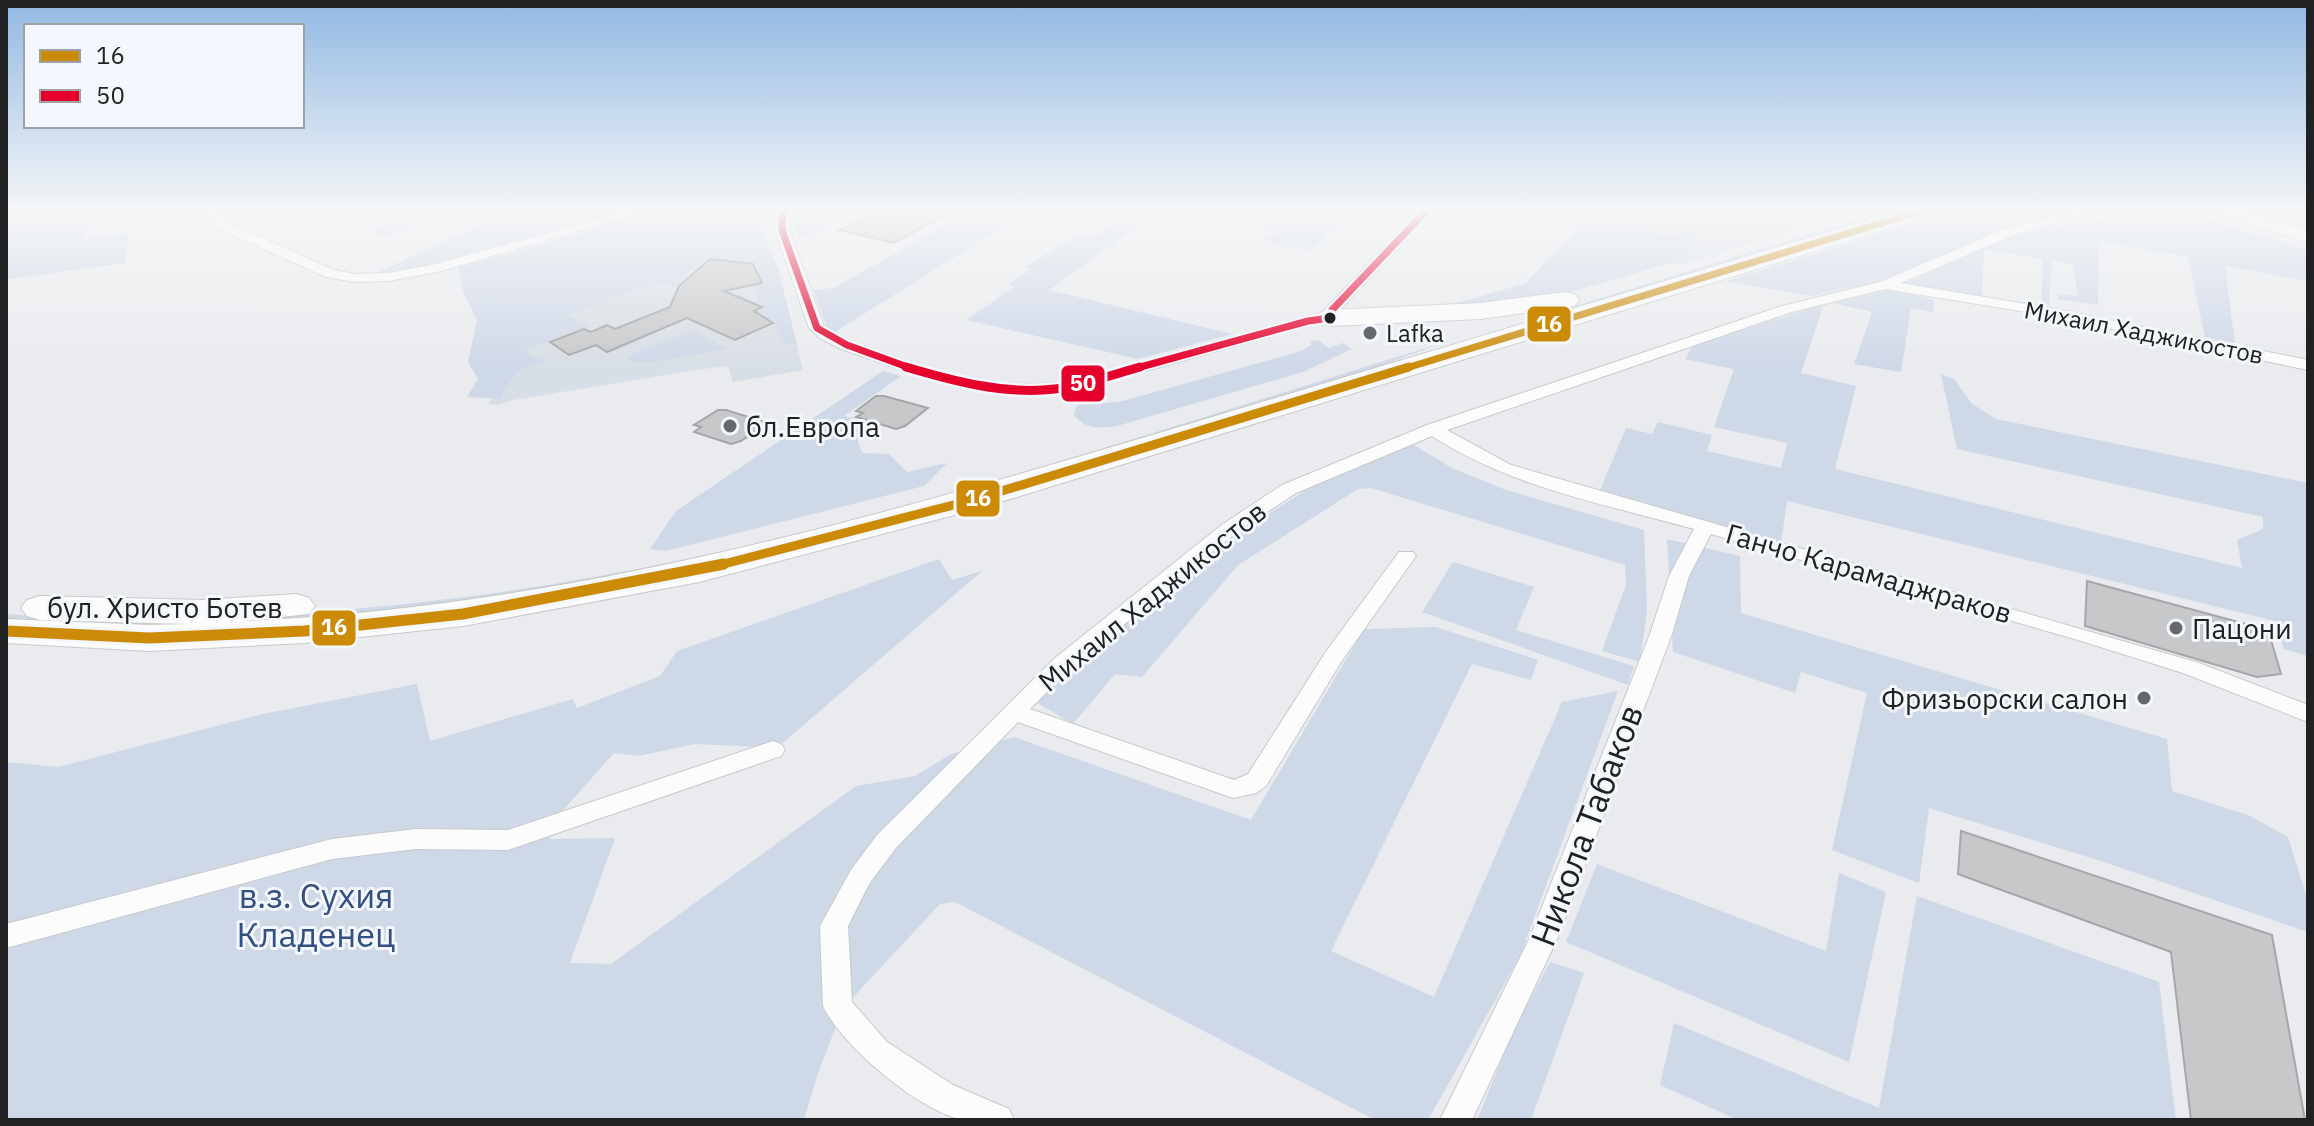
<svg xmlns="http://www.w3.org/2000/svg" width="2314" height="1126" font-family="'IBM Plex Sans',sans-serif">
  <style>
    .built { fill: #d8dee5 }
    .green { fill: #cfd8e7 }
    .building { fill: #c6c8ca; stroke: #a4a6a8; stroke-width: 2 }
    .lines { fill: none; stroke-linecap: round; stroke-linejoin: round }
    .street-casing { stroke: #c7c9cb; stroke-width: 2 }
    .secondary-casing { stroke: #c7c9cb; stroke-width: 2 }
    .highway-casing { stroke: #c7c9cb; stroke-width: 2 }
    .street { fill: #fcfcfc; fill-rule: evenodd }
    .secondary { fill: #fcfcfc; fill-rule: evenodd }
    .highway { fill: #fcfcfc; fill-rule: evenodd }
    .bus-1-far2-casing { stroke: #f4f7fd; stroke-width: 11 }
    .bus-1-far1-casing { stroke: #f4f7fd; stroke-width: 14 }
    .bus-1-casing { stroke: #f4f7fd; stroke-width: 17 }
    .bus-2-far1-casing { stroke: #f4f7fd; stroke-width: 11 }
    .bus-2-casing { stroke: #f4f7fd; stroke-width: 14 }
    .bus-1-far2 { stroke: #cc8b07; stroke-width: 7 }
    .bus-1-far1 { stroke: #cc8b07; stroke-width: 9 }
    .bus-1 { stroke: #cc8b07; stroke-width: 11 }
    .bus-2-far1 { stroke: #e4002b; stroke-width: 7 }
    .bus-2 { stroke: #e4002b; stroke-width: 9 }
    .bus-dot { fill: #202123; stroke: #f4f7fd; stroke-width: 3 }
    .poi-dot { fill: #66686a; stroke: #f4f7fd; stroke-width: 3 }
    .labels { text-anchor: middle; dominant-baseline: central; stroke-width: 6; stroke-linejoin: round; paint-order: stroke }
    .far-street-label { font-size: 24px; fill: #202123; stroke: #f4f7fd }
    .far-poi-label { font-size: 24px; fill: #202123; stroke: #f4f7fd; text-anchor: start }
    .poi-label { font-size: 28px; fill: #202123; stroke: #f4f7fd; text-anchor: start }
    .street-label { font-size: 28px; fill: #202123; stroke: #f4f7fd }
    .near-street-label { font-size: 34px; fill: #202123; stroke: #f4f7fd }
    .near-park-label { font-size: 34px; fill: #325081; stroke: #f4f7fd }
    .line-badge { stroke: #f4f7fd; stroke-width: 3 }
    .badge-label { font-size: 22px; text-anchor: middle; font-weight: bold; fill: #fff }
  </style>
  <rect width="100%" height="100%" fill="#e9ebee"/>
  <g class="built">
    <polygon points="730,211 760,224 789,311 803,370 733,382 728,366 702,369 513,400 499,405 488,404 514,353 537,257"/>
    <polygon points="1630,211 1856,211 1681,265 1671,262 1688,247 1619,225"/>
  </g>
  <g class="green">
    <polygon points="30,211 90,211 85,240 129,232 125,263 9,279 6,283 6,214"/>
    <polygon points="382,211 414,211 433,216 390,236 369,232 397,219 373,217"/>
    <polygon points="510,211 620,211 401,272 374,274"/>
    <path d="M655,211H752L779,270L796,343H785L773,323L754,311L762,307L753,292L754,284L762,282C748,259 724,261 700,262L674,286L654,282L567,315L591,325L524,351L544,361L517,371L500,399L467,397L478,379L468,362L477,320L464,294L458,268Z"/>
    <polygon points="791,211 869,211 852,214 799,240"/>
    <polygon points="970,211 1158,211 1049,290 1232,334 1138,359 967,320 1013,287 1009,284 1031,269 1025,267 1076,236 1092,239 1117,221 1095,214 1069,228 1016,219 830,335 813,290 834,288"/>
    <polygon points="1262,211 1352,211 1310,250 1273,245 1275,242 1265,240 1278,233 1264,230 1271,222 1253,219"/>
    <polygon points="1586,211 1630,211 1620,225 1666,237 1697,231 1691,246 1671,262 1623,277 1556,296 1433,310 1526,283 1568,239"/>
    <polygon points="1884,211 1905,211 1551,319 1536,318"/>
    <polygon points="1952,211 2083,211 2015,226 1881,281 1811,296 1727,281"/>
    <polygon points="2120,211 2181,211 2308,250 2308,281 2225,266 2235,344 2205,337 2188,257 2099,241 2098,305 2058,299 2058,294 2078,296 2073,264 2052,261 2049,306 2042,300 2042,259 1984,249 1982,298 1906,283 2011,235 2051,226 2092,223"/>
    <polygon points="1891,289 1934,300 1933,312 1911,308 1901,372 1854,364 1872,312 1833,303"/>
    <polygon points="1824,304 1801,373 1856,386 1835,469 2242,568 2237,540 2263,529 2263,517 1957,449 1941,374 1954,379 1972,404 1996,419 2308,483 2308,656 2284,649 2275,621 1787,501 1781,542 1598,495 1626,428 1652,434 1658,422 1712,435 1707,451 1781,468 1787,443 1714,427 1734,369 1685,359 1693,346"/>
    <path d="M693,329L727,349C706,351 643,368 628,360L629,356Z"/>
    <path d="M1318,340L1329,348L1343,343L1352,349L1303,372L1117,426C1099,428 1086,430 1074,415L1076,407L1083,401L1098,404L1123,401L1301,351L1311,345L1310,341Z"/>
    <path d="M1439,344L1341,381L1113,453L699,563L453,606L216,629L6,624V614C239,628 474,605 702,556C951,502 1195,419 1439,344Z"/>
    <polygon points="883,371 901,376 844,416 873,423 878,428 858,441 862,453 889,454 907,472 947,463 924,486 666,551 650,549 676,511"/>
    <polygon points="1404,439 1452,468 1506,490 1644,530 1647,611 1640,662 1602,651 1626,585 1625,565 1371,488 1358,489 1238,565 1142,677 1115,674 1073,724 1034,701 1194,562 1309,488"/>
    <polygon points="1667,539 1740,556 1741,613 2167,739 2172,791 2248,815 2288,837 2308,901 2308,932 2104,862 1929,808 1919,883 1832,850 1867,693 1801,672 1795,693 1673,652"/>
    <polygon points="939,559 952,580 982,571 777,748 695,744 638,756 614,753 550,825 550,839 615,838 570,963 611,964 856,786 915,776 951,754 1014,737 1251,820 1364,629 1436,627 1538,660 1531,680 1472,664 1331,951 1434,997 1562,702 1618,691 1520,956 1428,1120 1375,1120 955,902 940,904 843,1008 817,1076 804,1120 6,1120 6,762 58,767 263,714 417,684 430,741 573,699 577,708 660,676 677,651"/>
    <polygon points="1453,562 1534,587 1516,630 1634,666 1628,685 1422,612"/>
    <polygon points="1597,864 1826,951 1839,873 1886,892 1849,1062 1566,942"/>
    <polygon points="1917,896 2159,982 2176,1120 1738,1120 1660,1085 1674,1023 1879,1108"/>
    <polygon points="1550,962 1584,973 1531,1120 1477,1120 1515,1027"/>
  </g>
  <g class="building">
    <polygon points="878,211 952,211 894,243 839,230"/>
    <polygon points="710,259 753,264 762,283 724,291 762,307 754,311 773,323 735,340 687,318 607,352 596,345 569,355 550,342 584,329 591,332 607,325 615,329 670,307 679,286"/>
    <polygon points="876,396 884,396 928,408 905,426 896,429 856,417 863,413 856,411"/>
    <polygon points="718,410 726,410 768,423 741,441 731,444 694,432 701,427 694,425"/>
    <polygon points="2087,581 2268,630 2281,674 2257,677 2085,626"/>
    <polygon points="1961,831 2272,935 2305,1120 2191,1120 2171,952 1958,874"/>
  </g>
  <g class="lines">
    <defs>
      <g id="street">
        <polygon points="208,211 220,211 220,216 229,223 334,270 355,274 388,273 432,265 627,211 646,211 438,272 388,281 355,282 326,277 219,229 207,217"/>
        <path d="M777,211H789V230L824,326C840,340 865,348 885,355C948,376 1014,393 1080,379L1323,314L1327,307L1419,211H1432L1339,311L1335,321L1309,325L1099,384L1042,395L991,392L926,378L841,349L820,338L809,328L775,230Z"/>
        <path d="M2080,211H2100L2014,235L1901,283L2045,307L2308,360V370L2045,315L1885,289L1792,312L1447,430L1511,465L2199,663L2308,705V722L2183,673L2078,640L1711,534L1689,576L1672,634L1558,937L1472,1120H1440L1530,937L1650,634L1669,576L1694,529C1605,504 1510,487 1432,436L1296,493L1237,532L1071,668L1030,709L1234,780L1248,774L1325,653L1399,552H1413L1416,556L1341,662L1266,786L1256,793L1233,798L1018,722L895,849L869,884L848,926L852,1002L887,1042L953,1085L1009,1109L1014,1120C998,1120 980,1123 964,1120C920,1112 842,1046 823,1006L820,926L851,870L877,835L1055,658L1223,524L1282,485L1427,425L1782,306L1880,282L2004,229Z"/>
        <polygon points="773,741 781,744 785,750 781,756 508,850 416,849 332,859 6,948 6,924 332,839 416,829 508,830"/>
      </g>
      <polygon id="secondary" points="2217,211 2243,211 2308,230 2308,242 2220,215"/>
      <g id="highway">
        <path d="M1898,211H1932L1929,216L981,508L699,582L463,626L304,643L149,651L6,643V619L149,625L189,624L40,620L27,616L21,608L27,600L40,596L202,600L296,594L309,598L315,606L309,614L243,621C572,607 886,515 1199,421C1432,351 1665,281 1898,211Z"/>
        <polygon points="1566,292 1575,294 1579,300 1575,306 1480,319 1330,326 1321,324 1317,318 1321,312 1330,310 1480,303"/>
      </g>
    </defs>
    <use href="#street" class="street-casing"/>
    <use href="#secondary" class="secondary-casing"/>
    <use href="#highway" class="highway-casing"/>
    <use href="#street" class="street"/>
    <use href="#secondary" class="secondary"/>
    <use href="#highway" class="highway"/>
    <defs>
      <polyline id="bus-1-far2" points="1403,369 1921,211"/>
      <polyline id="bus-1-far1" points="716,566 969,501 1409,367"/>
      <polyline id="bus-1" points="6,631 149,638 304,631 463,614 724,564"/>
      <g id="bus-2-far1">
        <polyline points="783,211 782,230 817,328 847,345 913,369"/>
        <polyline points="1133,369 1308,321 1330,318 1332,310 1426,211"/>
      </g>
      <path id="bus-2" d="M906,367C953,381 1005,395 1055,389C1084,385 1112,375 1140,367"/>
    </defs>
    <use href="#bus-1-far2" class="bus-1-far2-casing"/>
    <use href="#bus-1-far1" class="bus-1-far1-casing"/>
    <use href="#bus-1" class="bus-1-casing"/>
    <use href="#bus-2-far1" class="bus-2-far1-casing"/>
    <use href="#bus-2" class="bus-2-casing"/>
    <use href="#bus-1-far2" class="bus-1-far2"/>
    <use href="#bus-1-far1" class="bus-1-far1"/>
    <use href="#bus-1" class="bus-1"/>
    <use href="#bus-2-far1" class="bus-2-far1"/>
    <use href="#bus-2" class="bus-2"/>
  </g>
  <linearGradient id="sky" x2="0" y2="1"><stop stop-color="#91b8e2"/><stop offset="0.57" stop-color="#f5f6f7"/><stop offset="1" stop-color="#f5f6f7" stop-opacity="0"/></linearGradient>
  <rect width="2314" height="368" fill="url(#sky)"/>
  <circle class="bus-dot" cx="1330" cy="318" r="7"/>
  <g class="poi-dot">
    <circle cx="1370" cy="333" r="8"/>
    <circle cx="730" cy="426" r="8"/>
    <circle cx="2176" cy="628" r="8"/>
    <circle cx="2144" cy="698" r="8"/>
  </g>
  <g class="labels">
    <g class="far-street-label">
      <text transform="translate(2144 332) rotate(11)">Михаил Хаджикостов</text>
    </g>
    <g class="far-poi-label">
      <text x="1386" y="333">Lafka</text>
    </g>
    <g class="poi-label">
      <text x="746" y="426">бл.Европа</text>
      <text x="2192" y="628">Пацони</text>
      <text x="2128" y="698" text-anchor="end">Фризьорски салон</text>
    </g>
    <g class="street-label">
      <text transform="translate(1869 573) rotate(16)">Ганчо Карамаджраков</text>
      <text transform="translate(1152 596) rotate(-39)">Михаил Хаджикостов</text>
      <text x="165" y="607">бул. Христо Ботев</text>
    </g>
    <g class="near-street-label">
      <text transform="translate(1586 825) rotate(-69)">Никола Табаков</text>
    </g>
    <g class="near-park-label">
      <text x="316" y="895">в.з. Сухия<tspan x="316" dy="39">Кладенец</tspan></text>
    </g>
  </g>
  <g class="line-badge">
    <rect x="1526" y="305" width="46" height="38" rx="8" fill="#cc8b07"/>
    <rect x="1060" y="364" width="46" height="39" rx="8" fill="#e4002b"/>
    <rect x="955" y="479" width="46" height="39" rx="8" fill="#cc8b07"/>
    <rect x="311" y="609" width="46" height="38" rx="8" fill="#cc8b07"/>
  </g>
  <g class="badge-label">
    <text x="1549" y="332">16</text>
    <text x="1083" y="391">50</text>
    <text x="978" y="506">16</text>
    <text x="334" y="635">16</text>
  </g>
  <rect width="2314" height="1126" fill="none" stroke="#202123" stroke-width="16"/>
  <rect x="24" y="24" width="280" height="104" fill="#f4f7fd" stroke="#9fa1a6" stroke-width="2"/>
  <rect x="40" y="50" width="40" height="12" fill="#cc8b07" stroke="#9fa1a6" stroke-width="2"/>
  <text x="96" y="64" font-size="24" fill="#202123">16</text>
  <rect x="40" y="90" width="40" height="12" fill="#e4002b" stroke="#9fa1a6" stroke-width="2"/>
  <text x="96" y="104" font-size="24" fill="#202123">50</text>
</svg>
